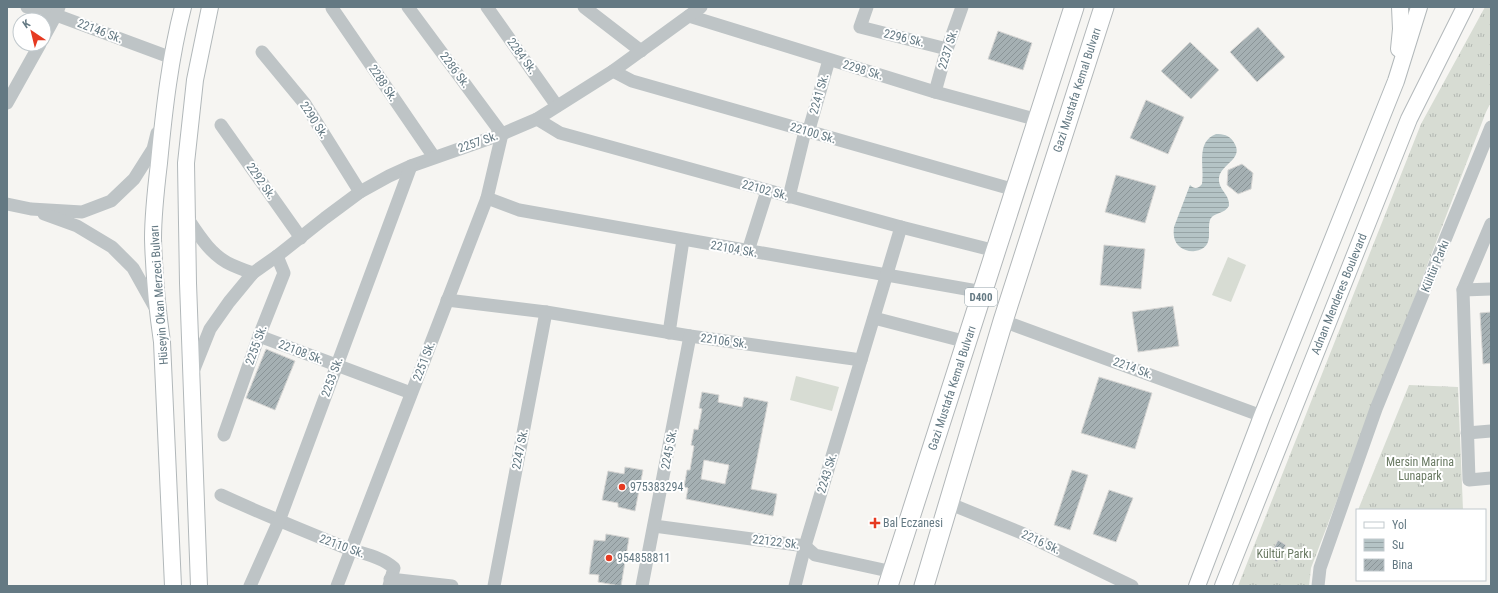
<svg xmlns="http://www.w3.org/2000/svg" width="1498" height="593" font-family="'Roboto Condensed',sans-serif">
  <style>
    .grass { fill: url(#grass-tufts) }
    .pitch { fill: #d7dcd3 }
    .water { fill: url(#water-rules) }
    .building { fill: url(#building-hatch); stroke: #d7d6d4; fill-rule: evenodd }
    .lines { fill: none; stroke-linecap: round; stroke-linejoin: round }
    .major-casing { stroke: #b2b8ba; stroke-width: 18 }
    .highway-casing { stroke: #b2b7b9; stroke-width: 21 }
    .minor { stroke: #bec4c6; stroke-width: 13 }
    .major { stroke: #fff; stroke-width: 16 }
    .highway { stroke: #fff; stroke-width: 19 }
    .poi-dot { fill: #e63a21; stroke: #fff; stroke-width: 1.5 }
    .labels { text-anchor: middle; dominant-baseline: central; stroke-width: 4; stroke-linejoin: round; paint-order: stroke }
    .shield { fill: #fff; stroke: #92a1a8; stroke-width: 1 }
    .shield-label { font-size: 11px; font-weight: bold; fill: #647983 }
    .street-label { font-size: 12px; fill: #647983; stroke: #fff }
    .park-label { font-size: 12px; fill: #6a7a63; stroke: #fff }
    .poi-label { font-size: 12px; fill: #647983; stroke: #fff; text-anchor: start }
  </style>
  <defs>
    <pattern id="grass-tufts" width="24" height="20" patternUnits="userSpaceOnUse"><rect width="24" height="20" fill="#d7dcd3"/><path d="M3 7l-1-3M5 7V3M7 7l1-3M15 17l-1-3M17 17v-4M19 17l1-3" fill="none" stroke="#b2b7b1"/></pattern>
    <pattern id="water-rules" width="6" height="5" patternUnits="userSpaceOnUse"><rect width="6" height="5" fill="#b5c4c6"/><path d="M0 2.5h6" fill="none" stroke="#97a4a6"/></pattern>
    <pattern id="building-hatch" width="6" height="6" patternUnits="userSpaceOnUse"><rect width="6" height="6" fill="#a5b0b3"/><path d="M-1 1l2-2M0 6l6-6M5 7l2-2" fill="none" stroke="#8a9497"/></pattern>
  </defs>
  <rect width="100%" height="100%" fill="#f6f5f2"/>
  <g class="grass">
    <polygon points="1485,7 1491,7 1491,102 1486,112 1311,568 1309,586 1238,586 1421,124"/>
    <polygon points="1409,385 1458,387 1463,510 1358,510"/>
  </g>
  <g class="pitch">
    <polygon points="1228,257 1246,265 1231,302 1212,295"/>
    <polygon points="796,376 839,387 832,411 790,400"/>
  </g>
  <path class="water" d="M1216,134C1223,134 1229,135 1233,141C1246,159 1221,163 1219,178C1218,190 1230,194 1229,206C1224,214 1216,212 1211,218C1205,227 1217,248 1195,251C1190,252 1184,250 1180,247C1174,242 1173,235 1174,227L1190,185C1194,189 1198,189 1202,184C1205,167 1195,142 1216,134Z"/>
  <g class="building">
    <polygon points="1258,27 1285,57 1257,82 1230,52"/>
    <polygon points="998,31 1032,43 1023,70 988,59"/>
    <polygon points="1190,42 1219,70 1191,99 1161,71"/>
    <polygon points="1146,100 1184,117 1168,154 1130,138"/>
    <polygon points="1242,164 1253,173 1251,189 1238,194 1227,185 1228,170"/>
    <polygon points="1116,175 1156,186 1145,223 1105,212"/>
    <polygon points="1104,245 1145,249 1141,289 1100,285"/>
    <polygon points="1173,306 1179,346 1138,352 1132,312"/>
    <polygon points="1491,312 1491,363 1483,364 1480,313"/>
    <polygon points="266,349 295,361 275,410 246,398"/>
    <polygon points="1099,377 1152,393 1135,449 1081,433"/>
    <path d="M702,392L719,395L718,402L742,407L744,397L768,402L751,489L777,494L773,516L686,499L688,488L684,487L687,470H690L694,446L691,445L694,429L698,430L702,409L699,408ZM704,460L729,465L725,484L701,479Z"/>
    <polygon points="625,467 643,470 635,511 618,507 618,503 602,500 608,471 624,474"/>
    <polygon points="1072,470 1088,475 1070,530 1054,525"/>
    <polygon points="1109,490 1133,498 1116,542 1093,534"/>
    <polygon points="606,534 629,538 621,586 598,582 599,575 589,574 594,540 605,541"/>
    <polygon points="1278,540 1286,545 1277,562 1269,557"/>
  </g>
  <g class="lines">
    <defs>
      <g id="major">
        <polyline points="1399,49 1401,29 1400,7"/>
        <path d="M173,586L162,342C157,308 154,273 153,239C153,214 156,188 159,163C164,110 170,58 183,7"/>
        <polyline points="199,586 188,283 186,163 195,80 210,7"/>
        <polyline points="1197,586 1262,416 1396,81 1419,7"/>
        <polyline points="1223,586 1409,119 1465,7"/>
      </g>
      <g id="highway">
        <polyline points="888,586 1074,7"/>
        <polyline points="924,586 1003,321 1104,7"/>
      </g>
    </defs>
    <use href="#major" class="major-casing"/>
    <use href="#highway" class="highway-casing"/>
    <g class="minor">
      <polyline points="27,7 56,15 172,58"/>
      <polyline points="408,7 502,134"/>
      <polyline points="487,7 557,106"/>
      <polyline points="584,7 641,51"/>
      <polyline points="867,7 860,27 947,49"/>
      <polyline points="332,8 434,157"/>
      <polyline points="689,16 935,92 1038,120"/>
      <polyline points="44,37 56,15 59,7"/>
      <polyline points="262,52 305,104 360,192"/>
      <polyline points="613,71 632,81 1015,190"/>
      <polyline points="935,92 947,49 962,7"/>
      <polyline points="7,103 40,44"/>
      <polyline points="537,119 560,133 901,227 996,251"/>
      <polyline points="221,125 301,238"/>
      <polyline points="789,197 805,131 810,126 829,60"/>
      <polyline points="487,198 519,210 983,292"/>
      <polyline points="7,204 31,209 82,212 111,201 134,179 153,149 157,133"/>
      <polyline points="44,214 77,226 112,247 133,268 157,311"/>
      <path d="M186,216C198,234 211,256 232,265C239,268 246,271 253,273"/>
      <polyline points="1491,224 1463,290 1469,480 1491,478"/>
      <polyline points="748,251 767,191"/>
      <polyline points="1463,290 1491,289"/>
      <polyline points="447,300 546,312 690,336 861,360"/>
      <polyline points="874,318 967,342"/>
      <polyline points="1003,321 1262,416"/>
      <polyline points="669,333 683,240"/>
      <polyline points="259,336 411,393"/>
      <polyline points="192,374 210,329 229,302 253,273 277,256 325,218 360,192 389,176 411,166 502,134 537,119 613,71 701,7"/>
      <polyline points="1467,433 1491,431"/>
      <polyline points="224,435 259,336 284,273 277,256"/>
      <path d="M221,495C262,514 304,531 346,548C362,554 381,556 394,568L389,586"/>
      <polyline points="948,503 1024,534 1132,586"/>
      <polyline points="654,526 805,546 815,555 893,572"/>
      <polyline points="390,579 452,586"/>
      <polyline points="250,586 279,521 411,166"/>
      <polyline points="337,586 487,198 502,134"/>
      <polyline points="494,586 546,312"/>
      <polyline points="642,586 690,336"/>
      <polyline points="795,586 805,546 901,227"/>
      <polyline points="1318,586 1320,568 1376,409 1491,127"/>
    </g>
    <use href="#major" class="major"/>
    <use href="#highway" class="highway"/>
  </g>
  <g class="poi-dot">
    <circle cx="622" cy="487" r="4"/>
    <path d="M873 517h4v4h4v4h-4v4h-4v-4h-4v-4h4z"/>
    <circle cx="609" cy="558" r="4"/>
  </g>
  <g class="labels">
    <rect class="shield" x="965" y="288" width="32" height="18" rx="3"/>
    <g class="shield-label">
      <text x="981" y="297">D400</text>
    </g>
    <g class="street-label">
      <text transform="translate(100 31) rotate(21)">22146 Sk.</text>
      <text transform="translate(904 38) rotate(14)">2296 Sk.</text>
      <text transform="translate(948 49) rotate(-73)">2237 Sk.</text>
      <text transform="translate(522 56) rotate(54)">2284 Sk.</text>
      <text transform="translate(455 70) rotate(53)">2286 Sk.</text>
      <text transform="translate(863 70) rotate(17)">2298 Sk.</text>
      <text transform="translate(383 83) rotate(56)">2288 Sk.</text>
      <text transform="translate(1077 90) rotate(-72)">Gazi Mustafa Kemal Bulvarı</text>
      <text transform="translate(819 94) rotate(-74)">2241 Sk.</text>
      <text transform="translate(314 120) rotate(57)">2290 Sk.</text>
      <text transform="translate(813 133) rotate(16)">22100 Sk.</text>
      <text transform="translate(478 142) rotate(-19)">2257 Sk.</text>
      <text transform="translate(261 181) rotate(55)">2292 Sk.</text>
      <text transform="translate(765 190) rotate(15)">22102 Sk.</text>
      <text transform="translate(734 249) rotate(10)">22104 Sk.</text>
      <text transform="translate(1435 266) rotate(-68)">Kültür Parkı</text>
      <text transform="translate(1339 294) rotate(-68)">Adnan Menderes Boulevard</text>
      <text transform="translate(159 295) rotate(-94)">Hüseyin Okan Merzeci Bulvarı</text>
      <text transform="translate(724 341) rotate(8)">22106 Sk.</text>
      <text transform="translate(256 345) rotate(-70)">2255 Sk.</text>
      <text transform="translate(301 352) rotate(21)">22108 Sk.</text>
      <text transform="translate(424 361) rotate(-69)">2251 Sk.</text>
      <text transform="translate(1133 368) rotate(20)">2214 Sk.</text>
      <text transform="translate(332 377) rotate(-70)">2253 Sk.</text>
      <text transform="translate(952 388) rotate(-72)">Gazi Mustafa Kemal Bulvarı</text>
      <text transform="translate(520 449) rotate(-79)">2247 Sk.</text>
      <text transform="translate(669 449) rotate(-79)">2245 Sk.</text>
      <text transform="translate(827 473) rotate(-73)">2243 Sk.</text>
      <text transform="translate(776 542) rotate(7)">22122 Sk.</text>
      <text transform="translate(1041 542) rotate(25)">2216 Sk.</text>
      <text transform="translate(342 546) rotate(20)">22110 Sk.</text>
    </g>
    <g class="park-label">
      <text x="1420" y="462">Mersin Marina<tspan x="1420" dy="14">Lunapark</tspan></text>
      <text x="1284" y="554">Kültür Parkı</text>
    </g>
    <g class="poi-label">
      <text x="630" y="487">975383294</text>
      <text x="883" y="523">Bal Eczanesi</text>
      <text x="617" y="558">954858811</text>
    </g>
  </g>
  <rect width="1498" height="593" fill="none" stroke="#647983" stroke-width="16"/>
  <rect x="1356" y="509" width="130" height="72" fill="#ffffff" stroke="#c1c9cd"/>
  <rect x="1364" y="522" width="20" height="6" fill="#ffffff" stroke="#c1c9cd"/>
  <text x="1392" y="529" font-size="12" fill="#647983">Yol</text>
  <rect x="1364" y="539" width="20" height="12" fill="url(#water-rules)" stroke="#c1c9cd"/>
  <text x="1392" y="549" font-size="12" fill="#647983">Su</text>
  <rect x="1364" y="559" width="20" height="12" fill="url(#building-hatch)" stroke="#c1c9cd"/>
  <text x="1392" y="569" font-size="12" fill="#647983">Bina</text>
  <g transform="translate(32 32) rotate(325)"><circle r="19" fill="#ffffff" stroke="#c1c9cd"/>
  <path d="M0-3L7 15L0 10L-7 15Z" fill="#e63a21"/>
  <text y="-6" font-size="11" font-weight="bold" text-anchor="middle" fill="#647983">K</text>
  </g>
</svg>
